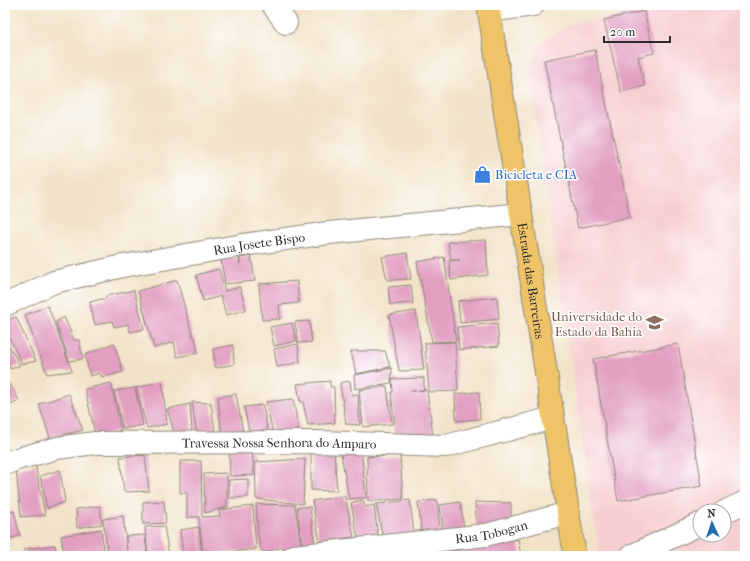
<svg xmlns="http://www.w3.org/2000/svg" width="750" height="561" font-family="'IM FELL French Canon',serif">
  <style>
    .built { fill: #f7cfd2; fill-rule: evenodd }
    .building { fill: #e29fc2 }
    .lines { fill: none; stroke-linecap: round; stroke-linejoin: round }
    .minor-casing { stroke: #8e877a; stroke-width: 24 }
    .major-casing { stroke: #8e877a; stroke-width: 24 }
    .minor { stroke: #fff; stroke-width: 22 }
    .major { stroke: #efc469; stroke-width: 22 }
    .labels { text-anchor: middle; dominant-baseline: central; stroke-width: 3; stroke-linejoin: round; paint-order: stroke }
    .shop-label { font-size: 13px; fill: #366cbe; stroke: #fff; text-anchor: start }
    .street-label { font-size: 13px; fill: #2b2b2b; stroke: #fff }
    .education-label { font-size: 13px; fill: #785e54; stroke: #fff; text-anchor: end }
  </style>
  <rect width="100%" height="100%" fill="#fff"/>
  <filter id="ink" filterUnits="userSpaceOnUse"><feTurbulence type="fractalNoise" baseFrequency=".025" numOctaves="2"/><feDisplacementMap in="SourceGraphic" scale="8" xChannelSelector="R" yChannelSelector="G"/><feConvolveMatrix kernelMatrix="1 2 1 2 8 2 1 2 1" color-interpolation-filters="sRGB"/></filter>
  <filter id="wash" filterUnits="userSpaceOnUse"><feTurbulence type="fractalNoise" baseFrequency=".012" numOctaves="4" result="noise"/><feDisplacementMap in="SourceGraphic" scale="16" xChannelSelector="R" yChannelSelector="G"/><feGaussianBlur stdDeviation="0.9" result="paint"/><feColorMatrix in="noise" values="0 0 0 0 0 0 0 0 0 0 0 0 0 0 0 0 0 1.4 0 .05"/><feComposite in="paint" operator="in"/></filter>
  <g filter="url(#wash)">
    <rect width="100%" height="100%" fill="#f2e3c8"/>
    <path class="built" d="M678,5H745V556H599L529,71L539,44L571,24ZM700,511H724V535H700Z"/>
    <g id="blocks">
      <g class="building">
        <polygon points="644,11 654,53 638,57 645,86 621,92 604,20"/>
        <polygon points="595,50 630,217 578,228 544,60"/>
        <polygon points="486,240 488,275 451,280 449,261 460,260 451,260 448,242"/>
        <polygon points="407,253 411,279 387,280 382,257"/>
        <polygon points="251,256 255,281 225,284 221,260 239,257 240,264 240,258"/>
        <polygon points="444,257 456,341 432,342 417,262"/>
        <polygon points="219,269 225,291 240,287 246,310 226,315 221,296 203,301 196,275"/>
        <polygon points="177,280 193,337 195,337 198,353 177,357 174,342 154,348 138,291"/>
        <polygon points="297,281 299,303 279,305 280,319 262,320 259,284"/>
        <polygon points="411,285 413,303 390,305 388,287"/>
        <polygon points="134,290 144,329 130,332 128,324 114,327 112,321 95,325 90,302 106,298 106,296"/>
        <polygon points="497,297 499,319 460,323 458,301"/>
        <polygon points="48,306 72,371 47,374 25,315"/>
        <polygon points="416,311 424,370 399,371 389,315"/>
        <polygon points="16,317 36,361 22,364 5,329 5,321"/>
        <polygon points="64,317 74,340 79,340 83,359 69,361 56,322"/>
        <polygon points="309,321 312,342 298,343 295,322"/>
        <polygon points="292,323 296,341 274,346 270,327"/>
        <polygon points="497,323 499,346 459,350 457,327"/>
        <polygon points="5,339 20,365 11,369 5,361"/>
        <polygon points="455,342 458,391 429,392 425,343"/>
        <polygon points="114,343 123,372 102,377 100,373 90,376 85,355"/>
        <polygon points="298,344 300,362 277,367 274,349"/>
        <polygon points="678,344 702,486 618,501 593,359"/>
        <polygon points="233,345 234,364 216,368 213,349"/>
        <polygon points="351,351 385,351 390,367 356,374"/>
        <polygon points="392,368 391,383 355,389 354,375"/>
        <polygon points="424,378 424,390 410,391 427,390 433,436 396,439 391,392 393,392 392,379"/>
        <polygon points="162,381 167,424 147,428 136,388"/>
        <polygon points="330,381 330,387 334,387 335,423 308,425 303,402 300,401 297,384"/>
        <polygon points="350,381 352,395 358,394 360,425 346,424 340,383"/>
        <polygon points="111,383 121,430 96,438 85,389"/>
        <polygon points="11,385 19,401 5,407 5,387"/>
        <polygon points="387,386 392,424 363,427 359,390"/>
        <polygon points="135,388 143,425 123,429 114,391"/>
        <polygon points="479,392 480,419 456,421 455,394"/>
        <polygon points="69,394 83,430 50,438 39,404"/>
        <polygon points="236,394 244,437 222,437 218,397"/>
        <polygon points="293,399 299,430 273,433 266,402"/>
        <polygon points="192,402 211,403 216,439 197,437"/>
        <polygon points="190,404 192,432 175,435 167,409"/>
        <polygon points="263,405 268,434 250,436 244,407"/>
        <polygon points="361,445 366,498 349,499 340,448"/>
        <polygon points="252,447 254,475 230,476 229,448"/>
        <polygon points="334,450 337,491 311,490 311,454"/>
        <polygon points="145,455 149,491 124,492 120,457"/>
        <polygon points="400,455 403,499 368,501 367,457"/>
        <polygon points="305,459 303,504 256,499 255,462"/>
        <polygon points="180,461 201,461 202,517 220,516 219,510 253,506 256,549 222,553 223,556 203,556 199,517 187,517 187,493 180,493"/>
        <polygon points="35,464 45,515 21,517 16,469"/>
        <polygon points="60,470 65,502 47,508 40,476"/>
        <polygon points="227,473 227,507 205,513 204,474"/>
        <polygon points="248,479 248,497 229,498 229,480"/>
        <polygon points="345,496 354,537 320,542 312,501"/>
        <polygon points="362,500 366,507 374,505 378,536 358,539 351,503"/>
        <polygon points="410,500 414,534 383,538 376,504"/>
        <polygon points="437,500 441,536 422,537 418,502"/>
        <polygon points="164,501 166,523 143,524 143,502"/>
        <polygon points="460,502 465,534 444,537 440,505"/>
        <polygon points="475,502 511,503 511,525 477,532"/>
        <polygon points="256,504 295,505 301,548 283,552 282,547 264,553 261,549 258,537"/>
        <polygon points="100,506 102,524 77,528 76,509"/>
        <polygon points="297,507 310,507 315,546 302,548"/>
        <polygon points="14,511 20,536 5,539 5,513"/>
        <polygon points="123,516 127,551 126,536 145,535 147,556 108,556 103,519"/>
        <polygon points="164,526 169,556 148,556 145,527"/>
        <polygon points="199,527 202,556 183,556 180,530"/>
        <polygon points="101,529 104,551 82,556 64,556 61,536"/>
        <polygon points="518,539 521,556 432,556 432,555"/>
        <polygon points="55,545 57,556 25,556 24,549"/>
      </g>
    </g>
  </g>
  <g filter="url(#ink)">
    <use href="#blocks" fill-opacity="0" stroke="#8e877a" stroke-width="1"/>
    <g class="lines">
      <defs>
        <g id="minor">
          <polyline points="273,5 286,23"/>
          <polyline points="489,11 533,5"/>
          <path id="s1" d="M5,305L54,282L123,266L243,245L329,233L521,214"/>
          <path id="s2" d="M5,464L17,459L57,448L95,443L320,442L446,446L553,418"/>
          <polyline points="724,512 745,502"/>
          <path id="s3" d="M294,556L486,535L568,513"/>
          <polyline points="631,556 700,524"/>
        </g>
        <g id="major">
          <path id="s4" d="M488,5L575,556"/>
        </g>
      </defs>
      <use href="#minor" class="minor-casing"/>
      <use href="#major" class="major-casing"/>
      <use href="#minor" class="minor"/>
      <use href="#major" class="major"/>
    </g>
  </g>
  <defs>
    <symbol id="shop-bare" viewBox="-9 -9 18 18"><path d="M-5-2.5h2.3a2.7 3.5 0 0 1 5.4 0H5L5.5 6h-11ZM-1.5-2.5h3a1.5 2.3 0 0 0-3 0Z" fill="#3f7fe0" stroke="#fff" stroke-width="2.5" paint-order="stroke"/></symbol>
    <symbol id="university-bare" viewBox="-9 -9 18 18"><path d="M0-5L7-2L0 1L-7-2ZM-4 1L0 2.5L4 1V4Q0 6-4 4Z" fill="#8d6e63" stroke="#fff" stroke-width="2.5" paint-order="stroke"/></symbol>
  </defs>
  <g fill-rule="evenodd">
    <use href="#shop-bare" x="470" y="162" width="25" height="25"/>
    <use href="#university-bare" x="642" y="310" width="25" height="25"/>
  </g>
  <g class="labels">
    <g class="shop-label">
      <text x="495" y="174">Bicicleta e CIA</text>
    </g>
    <g class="street-label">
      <text stroke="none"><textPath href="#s1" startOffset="263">Rua Josete Bispo</textPath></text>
      <text stroke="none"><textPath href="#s4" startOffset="279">Estrada das Barreiras</textPath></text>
      <text stroke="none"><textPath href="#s2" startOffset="277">Travessa Nossa Senhora do Amparo</textPath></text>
      <text stroke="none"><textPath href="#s3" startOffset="199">Rua Tobogan</textPath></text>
    </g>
    <g class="education-label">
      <text x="642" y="316">Universidade do<tspan x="642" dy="15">Estado da Bahia</tspan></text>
    </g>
  </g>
  <rect width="750" height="561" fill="none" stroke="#fff" stroke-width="20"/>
  <g transform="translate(712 523) rotate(357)"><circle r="19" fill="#ffffff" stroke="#aaaaaa"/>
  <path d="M0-3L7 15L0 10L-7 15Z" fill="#1f6fb2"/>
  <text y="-6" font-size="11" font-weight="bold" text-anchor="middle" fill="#2b2b2b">N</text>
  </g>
  <path d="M604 36v6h66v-6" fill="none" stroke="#2b2b2b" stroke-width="2"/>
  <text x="610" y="36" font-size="12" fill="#2b2b2b" stroke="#ffffff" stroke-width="3" paint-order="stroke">20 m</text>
</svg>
